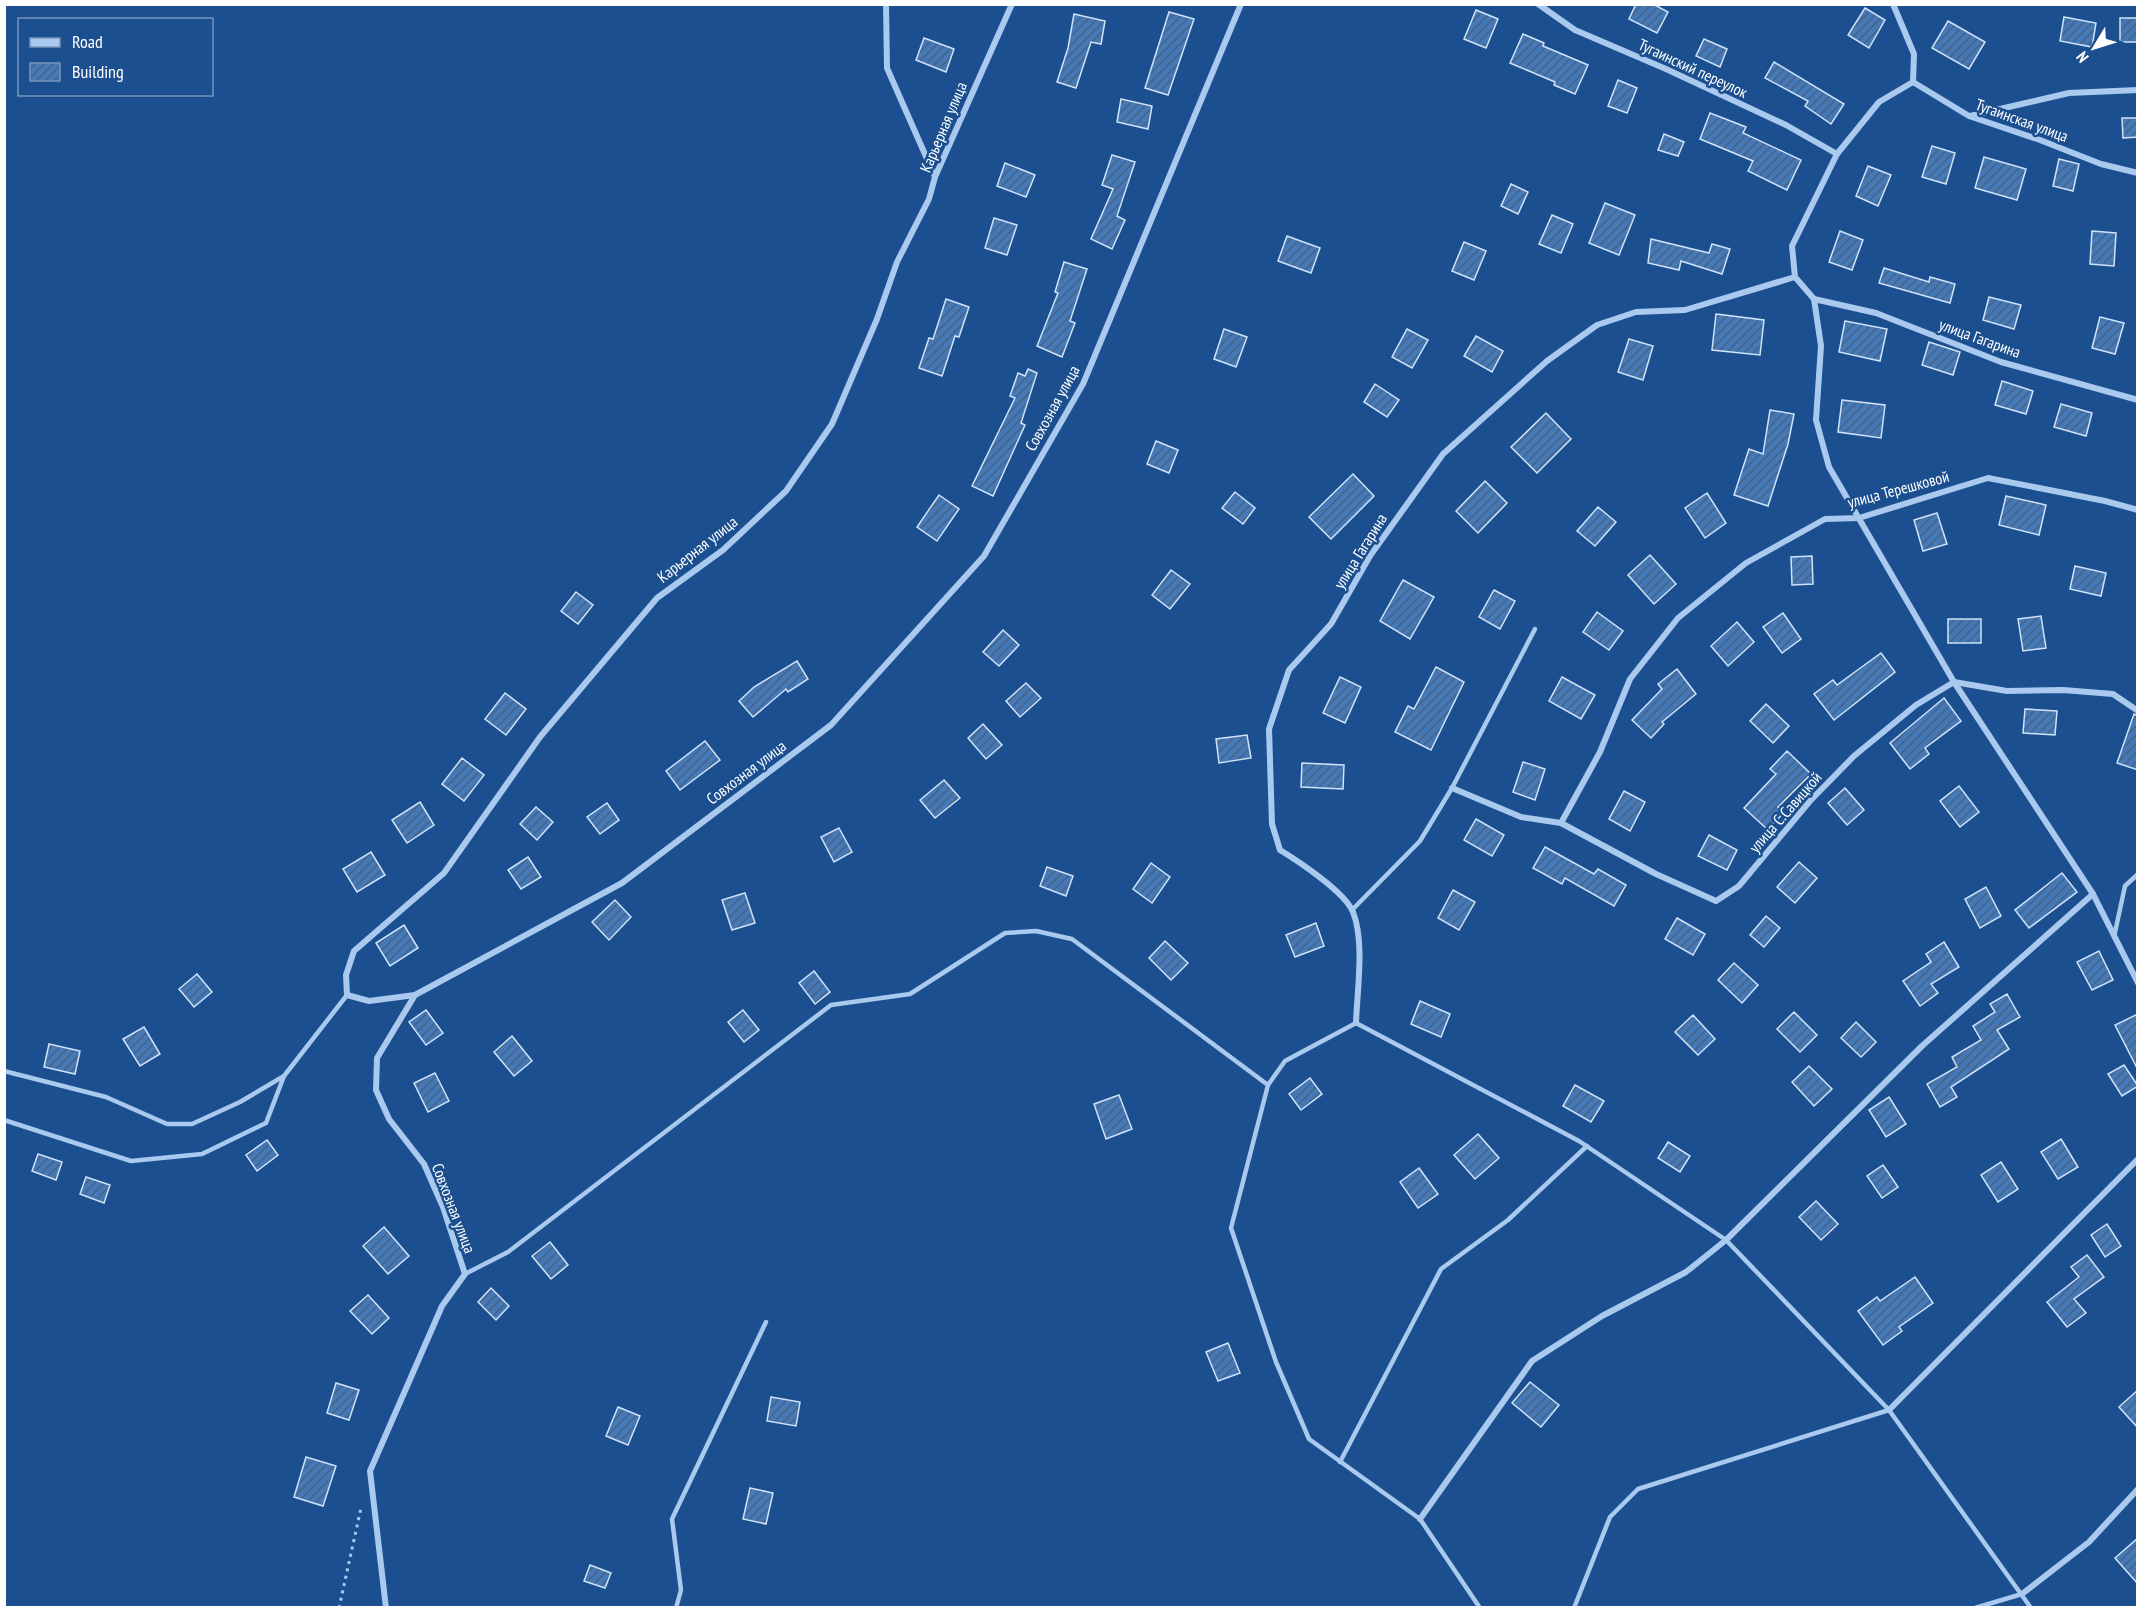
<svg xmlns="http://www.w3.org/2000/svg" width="2142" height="1612" font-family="'PT Sans Narrow',sans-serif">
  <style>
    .building { fill: url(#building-hatch); stroke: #cfe3fa; stroke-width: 1.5 }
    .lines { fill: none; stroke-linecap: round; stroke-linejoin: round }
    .path { stroke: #a9c9ee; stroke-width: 3; stroke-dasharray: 3 4.5; stroke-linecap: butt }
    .service { stroke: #a9c9ee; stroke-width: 4.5 }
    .minor { stroke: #a9c9ee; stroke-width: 6 }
    .labels { text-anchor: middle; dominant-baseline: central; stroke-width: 5; stroke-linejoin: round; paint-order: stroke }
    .street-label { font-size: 16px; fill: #fff; stroke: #1b4f8f }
  </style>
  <defs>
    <pattern id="building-hatch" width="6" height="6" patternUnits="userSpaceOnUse" patternTransform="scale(1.5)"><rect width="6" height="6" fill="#4478b7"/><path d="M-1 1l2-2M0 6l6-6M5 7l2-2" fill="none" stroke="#486282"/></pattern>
  </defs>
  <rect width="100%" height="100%" fill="#1b4f8f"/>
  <g class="building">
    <polygon points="1636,4 1653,4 1668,12 1657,33 1629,19"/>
    <polygon points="1865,8 1885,20 1869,48 1848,35"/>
    <polygon points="1476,10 1498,19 1486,48 1464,39"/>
    <polygon points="1169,12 1194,19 1168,95 1145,88"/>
    <polygon points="1074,14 1105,21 1101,44 1091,42 1076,88 1057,82 1068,48"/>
    <polygon points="2064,17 2096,23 2092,47 2060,41"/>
    <rect x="2120" y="18" width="18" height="24"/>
    <polygon points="1948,21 1985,42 1969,69 1932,48"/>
    <polygon points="1523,34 1544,43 1543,46 1588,65 1575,94 1554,85 1555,82 1510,63"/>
    <polygon points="924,38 954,49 946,72 916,60"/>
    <polygon points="1704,39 1727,49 1720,67 1696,56"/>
    <polygon points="1774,62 1844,104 1831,124 1805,106 1808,101 1765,78"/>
    <polygon points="1618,80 1637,88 1627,113 1608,106"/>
    <polygon points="1121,99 1152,106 1148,129 1117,122"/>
    <polygon points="1710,113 1746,127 1743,133 1801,160 1787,190 1748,171 1753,161 1700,139"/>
    <polygon points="2122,118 2138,118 2138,137 2123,138"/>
    <polygon points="1664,134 1684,142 1678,156 1658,150"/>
    <polygon points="1932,146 1955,153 1946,184 1922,177"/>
    <polygon points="1112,155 1135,162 1117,216 1125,220 1112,249 1091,239 1113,189 1102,185"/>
    <polygon points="1984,157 2026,169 2017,200 1975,188"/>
    <polygon points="2059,159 2079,164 2073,191 2053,186"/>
    <polygon points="1005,163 1035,175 1026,197 997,186"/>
    <polygon points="1868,166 1891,175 1878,206 1856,196"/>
    <polygon points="1511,184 1528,192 1518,214 1501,206"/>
    <polygon points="1605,203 1635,215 1619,255 1589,243"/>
    <polygon points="1552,215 1573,224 1561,253 1539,244"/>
    <polygon points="994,218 1017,225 1007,255 985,248"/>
    <polygon points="1840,231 1863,240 1852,270 1829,262"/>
    <polygon points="2092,231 2116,233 2114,266 2090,264"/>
    <polygon points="1287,236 1320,248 1311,273 1278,261"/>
    <polygon points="1651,239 1709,253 1712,244 1730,249 1722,274 1681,261 1679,270 1648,263"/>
    <polygon points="1464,242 1486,251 1474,280 1452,271"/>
    <polygon points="1064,262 1087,269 1070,321 1075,323 1062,357 1037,346 1058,293 1055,292"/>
    <polygon points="1884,268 1929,282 1930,277 1955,284 1950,303 1879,283"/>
    <polygon points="1989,297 2021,305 2014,329 1983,320"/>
    <polygon points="946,299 969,307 959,337 955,336 942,376 919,368 929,338 933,339"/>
    <polygon points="1716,314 1764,320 1760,355 1712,350"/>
    <polygon points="2100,317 2124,323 2115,354 2092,348"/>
    <polygon points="1845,321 1887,329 1880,361 1839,352"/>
    <polygon points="1224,329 1247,337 1236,367 1214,359"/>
    <polygon points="1407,329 1428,340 1412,368 1392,357"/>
    <polygon points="1476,336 1503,351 1492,372 1464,356"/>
    <polygon points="1629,339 1653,346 1643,380 1618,372"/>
    <polygon points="1929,342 1960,352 1953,375 1922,365"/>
    <polygon points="1028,369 1037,373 1021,423 1025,425 993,496 972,486 1015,398 1010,396 1018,373 1025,376"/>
    <polygon points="2002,381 2033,391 2026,414 1995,405"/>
    <polygon points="1375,384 1399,400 1387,417 1364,402"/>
    <polygon points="1842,400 1885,405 1881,438 1838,432"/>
    <polygon points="2061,404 2092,413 2086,436 2054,427"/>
    <polygon points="1770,410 1794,414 1788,444 1768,506 1734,495 1749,449 1763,454"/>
    <polygon points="1546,413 1571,439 1537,473 1511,447"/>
    <polygon points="1156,441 1178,450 1169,473 1147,464"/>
    <polygon points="1353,474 1374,496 1331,539 1309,517"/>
    <polygon points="1485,481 1507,503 1478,533 1456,511"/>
    <polygon points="1235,492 1255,508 1243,524 1222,508"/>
    <polygon points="1707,493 1726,523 1705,538 1685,508"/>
    <polygon points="939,495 959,509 937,541 917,527"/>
    <polygon points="2006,496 2046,505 2039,535 1999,525"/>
    <polygon points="1598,507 1616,522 1595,546 1577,531"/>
    <polygon points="1937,513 1947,544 1923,551 1914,520"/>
    <polygon points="1650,555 1676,584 1654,604 1628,575"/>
    <polygon points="1812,556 1813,584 1792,585 1791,557"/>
    <polygon points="2075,566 2106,573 2101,596 2070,589"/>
    <polygon points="1171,570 1190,584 1170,609 1152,595"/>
    <polygon points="1403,580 1434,597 1410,639 1380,621"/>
    <polygon points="1494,590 1515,601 1500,629 1479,617"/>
    <polygon points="576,592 593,605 578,624 561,611"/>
    <polygon points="1597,612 1623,631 1609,650 1583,632"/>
    <polygon points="1783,613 1801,639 1782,653 1763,627"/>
    <polygon points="2041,616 2046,648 2023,651 2018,619"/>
    <rect x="1948" y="619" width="33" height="24"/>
    <polygon points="1737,622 1754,642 1728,666 1711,646"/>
    <polygon points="1003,630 1019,645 999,666 983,652"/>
    <polygon points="1881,653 1895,672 1834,720 1814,694 1833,680 1837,685"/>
    <polygon points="797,661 808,679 788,692 786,689 753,717 739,701 754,687"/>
    <polygon points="1436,667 1464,682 1431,750 1395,732 1408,706 1414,709"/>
    <polygon points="1677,669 1696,694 1662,722 1664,724 1651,738 1632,720 1662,689 1658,684"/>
    <polygon points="1340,677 1361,687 1345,723 1323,713"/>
    <polygon points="1562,677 1595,695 1581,719 1549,701"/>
    <polygon points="1026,683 1041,698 1020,717 1006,701"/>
    <polygon points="505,693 526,709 506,735 485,719"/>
    <polygon points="1944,698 1961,721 1925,748 1929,754 1910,769 1890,743"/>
    <polygon points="1766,704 1789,726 1773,743 1750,721"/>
    <polygon points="2025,709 2057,711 2055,735 2023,733"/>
    <polygon points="2134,714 2138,716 2138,770 2117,763"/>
    <polygon points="983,724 1002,745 986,759 968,738"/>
    <polygon points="1247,735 1251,758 1219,763 1216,739"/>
    <polygon points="705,741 720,760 680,790 666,771"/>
    <polygon points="1787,751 1811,774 1778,807 1784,812 1768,830 1744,808 1776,774 1770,769"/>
    <polygon points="462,758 484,775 464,801 442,784"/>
    <polygon points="1523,762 1545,769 1535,800 1513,792"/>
    <polygon points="1302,763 1344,765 1343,789 1301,787"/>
    <polygon points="944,780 960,798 935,818 920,800"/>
    <polygon points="1959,786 1979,812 1960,827 1940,801"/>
    <polygon points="1845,788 1864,810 1847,825 1828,803"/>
    <polygon points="1624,791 1645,802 1630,831 1609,819"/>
    <polygon points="420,802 434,825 407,843 392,820"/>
    <polygon points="607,803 619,820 600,834 587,817"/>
    <polygon points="536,807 553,822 537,840 520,824"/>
    <polygon points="1476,819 1504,835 1492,856 1464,840"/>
    <polygon points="839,828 852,852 834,862 821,837"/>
    <polygon points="1709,835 1737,850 1727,870 1698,856"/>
    <polygon points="1545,847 1594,874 1598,869 1626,885 1614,906 1565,878 1562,884 1533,868"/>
    <polygon points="371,852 385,875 357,892 343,869"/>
    <polygon points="528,857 541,877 521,889 508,870"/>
    <polygon points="1799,862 1817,878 1795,903 1777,887"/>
    <polygon points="1151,863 1170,877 1152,903 1133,889"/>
    <polygon points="1047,867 1073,876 1066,896 1040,886"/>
    <polygon points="2062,873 2077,892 2029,928 2015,910"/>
    <polygon points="1986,887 2001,916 1980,928 1965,899"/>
    <polygon points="1453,890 1475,902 1459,930 1438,918"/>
    <polygon points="745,893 755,923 732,930 722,900"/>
    <polygon points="615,900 631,917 609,940 592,922"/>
    <polygon points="1766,916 1780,928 1764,947 1750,935"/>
    <polygon points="1677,918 1705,934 1693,955 1665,939"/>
    <polygon points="1316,923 1324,946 1295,957 1286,935"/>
    <polygon points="404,925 418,948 390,966 376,943"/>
    <polygon points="1165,941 1188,963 1171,980 1149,958"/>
    <polygon points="1944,942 1959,967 1931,984 1938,993 1920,1006 1903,981 1931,962 1926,954"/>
    <polygon points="2099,951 2113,980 2092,990 2077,962"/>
    <polygon points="1734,963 1758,985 1742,1003 1718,980"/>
    <polygon points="814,971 830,992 815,1004 799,983"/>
    <polygon points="197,974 212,992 194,1007 179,989"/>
    <polygon points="2007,994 2020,1017 1997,1030 2009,1049 1951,1087 1957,1097 1940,1107 1927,1084 1957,1067 1952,1057 1981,1040 1973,1026 1995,1012 1990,1004"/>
    <polygon points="1420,1001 1450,1014 1441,1037 1411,1024"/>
    <polygon points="426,1010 443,1033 426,1045 409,1022"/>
    <polygon points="743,1010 759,1030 744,1042 728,1022"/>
    <polygon points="1794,1012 1817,1035 1800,1052 1777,1029"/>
    <polygon points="2138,1014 2138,1070 2115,1025"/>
    <polygon points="1693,1015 1715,1039 1698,1055 1675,1032"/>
    <polygon points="1856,1022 1876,1042 1861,1057 1841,1038"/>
    <polygon points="144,1027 160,1054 140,1066 123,1039"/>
    <polygon points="512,1036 532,1061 514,1076 494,1052"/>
    <polygon points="49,1044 80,1051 75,1074 44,1067"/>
    <polygon points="2124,1065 2138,1086 2122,1096 2108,1074"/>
    <polygon points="1809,1066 1832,1089 1814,1106 1792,1082"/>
    <polygon points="435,1073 449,1101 428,1112 414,1083"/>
    <polygon points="1310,1078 1322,1094 1301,1110 1289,1094"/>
    <polygon points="1575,1085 1604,1101 1591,1122 1563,1106"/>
    <polygon points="1119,1095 1132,1129 1106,1139 1094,1104"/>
    <polygon points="1889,1097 1906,1124 1886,1137 1869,1110"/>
    <polygon points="1478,1134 1499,1158 1475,1179 1454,1155"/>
    <polygon points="2061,1139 2078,1167 2058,1179 2041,1152"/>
    <polygon points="267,1140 278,1155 257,1171 246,1155"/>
    <polygon points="1668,1142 1690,1156 1680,1172 1658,1158"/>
    <polygon points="38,1154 62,1162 56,1180 32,1171"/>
    <polygon points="2001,1162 2018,1189 1998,1202 1981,1175"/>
    <polygon points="1883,1165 1898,1187 1882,1198 1867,1176"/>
    <polygon points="1419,1168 1438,1194 1418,1208 1400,1182"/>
    <polygon points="86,1177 110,1185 104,1203 80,1194"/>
    <polygon points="1816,1201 1838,1224 1821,1240 1799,1217"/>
    <polygon points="2107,1224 2121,1246 2105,1257 2091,1235"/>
    <polygon points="384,1227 409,1256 388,1274 363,1246"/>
    <polygon points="550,1242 568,1265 551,1279 532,1256"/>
    <polygon points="2087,1255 2104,1277 2074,1299 2086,1313 2067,1327 2047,1302 2079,1277 2071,1267"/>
    <polygon points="1915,1277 1933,1303 1899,1327 1902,1331 1883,1345 1858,1311 1877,1297 1880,1301"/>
    <polygon points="491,1288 509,1306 496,1320 478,1302"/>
    <polygon points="368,1295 389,1318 372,1334 350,1311"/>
    <polygon points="1228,1343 1240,1373 1218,1381 1206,1352"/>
    <polygon points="1530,1382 1559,1405 1541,1427 1512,1403"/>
    <polygon points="336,1383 359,1390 349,1420 327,1413"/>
    <polygon points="2138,1390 2138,1428 2119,1407"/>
    <polygon points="771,1397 800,1402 796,1426 767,1421"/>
    <polygon points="618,1407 640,1416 628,1445 606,1436"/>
    <polygon points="306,1457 336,1466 323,1506 294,1497"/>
    <polygon points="750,1488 773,1493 766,1524 743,1519"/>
    <polygon points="2138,1538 2138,1584 2115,1558"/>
    <polygon points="590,1565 611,1573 605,1588 584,1581"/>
  </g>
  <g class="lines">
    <polyline class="path" points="339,1608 361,1508"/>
    <g class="service">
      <polyline points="1352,910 1420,841 1452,788 1535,629"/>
      <polyline points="2114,937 2125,886 2138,874"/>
      <polyline points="4,1071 106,1097 167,1124 192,1124 240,1102 284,1076"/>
      <polyline points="1268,1085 1231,1228 1276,1362 1309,1439 1420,1519 1480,1608"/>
      <polyline points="4,1120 131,1161 202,1154 266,1123 284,1076 347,995"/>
      <polyline points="465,1274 508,1252 831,1005 910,994 1005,933 1036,931 1072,939 1268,1085 1285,1061 1356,1023 1579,1141 1726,1240 1889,1410 2031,1608"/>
      <polyline points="1340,1462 1441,1269 1508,1220 1587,1146"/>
      <polyline points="676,1608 681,1590 672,1519 766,1322"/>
      <polyline points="1574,1608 1610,1517 1638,1489 1889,1410"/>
      <polyline points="1975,1608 2022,1594"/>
    </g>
    <g class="minor">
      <polyline points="886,4 887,68 935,177"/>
      <polyline points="1538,4 1575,30 1666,69 1786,125 1837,154"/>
      <polyline points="1893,4 1914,54 1913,82 1969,116 2040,140 2101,164 2138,173"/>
      <polyline points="1913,82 1879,102 1837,154 1792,246 1795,277 1814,299 1821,346 1816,420 1829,467 1954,682 2093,894 2138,983"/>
      <polyline points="1970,116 2069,93 2138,90"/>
      <polyline points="1814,299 1876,313 2001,362 2138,400"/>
      <polyline points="1452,788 1521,817 1561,823 1656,874 1716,901 1739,886 1810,801 1854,756 1916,705 1954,682 2007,691 2063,690 2113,694 2138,711"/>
      <polyline points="1561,823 1600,752 1630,679 1678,618 1746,563 1825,519 1859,518 1988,478 2105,501 2138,510"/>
      <polyline points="415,995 369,1001 347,995 346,975 354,951 444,873 540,737 657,598 723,550 786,491 832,424 877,319 897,262 929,199 935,177 1012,4"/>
      <path d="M1356,1023C1357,991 1365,942 1353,912C1345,892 1298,861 1280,850L1272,824L1269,729L1289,670L1331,624L1370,556L1443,454L1547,361L1597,325L1636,312L1685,310L1795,277"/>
      <polyline points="1889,1410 2138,1159"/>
      <polyline points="1420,1519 1532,1361 1602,1316 1686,1272 1726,1240 1922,1046 2093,894"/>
      <polyline points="2022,1594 2089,1542 2138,1489"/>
      <polyline points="386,1608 370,1471 442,1306 465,1274 443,1207 424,1164 389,1119 376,1090 377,1058 415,995 622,883 831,725 984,556 1083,384 1241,4"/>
    </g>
  </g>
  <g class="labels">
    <g class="street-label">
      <text transform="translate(1693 68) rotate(25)">Тугаинский переулок</text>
      <text transform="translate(2022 120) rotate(20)">Тугаинская улица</text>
      <text transform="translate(943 127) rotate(-67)">Карьерная улица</text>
      <text transform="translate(1980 338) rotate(20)">улица Гагарина</text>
      <text transform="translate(1052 408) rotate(-61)">Совхозная улица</text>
      <text transform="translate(1898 489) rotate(-15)">улица Терешковой</text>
      <text transform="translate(697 549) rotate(-38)">Карьерная улица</text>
      <text transform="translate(1360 551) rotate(-58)">улица Гагарина</text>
      <text transform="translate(746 772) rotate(-37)">Совхозная улица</text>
      <text transform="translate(1785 812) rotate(-49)">улица С.Савицкой</text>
      <text transform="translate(454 1208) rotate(69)">Совхозная улица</text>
    </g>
  </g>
  <rect width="2142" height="1612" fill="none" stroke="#ffffff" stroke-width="12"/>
  <rect x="18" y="18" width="195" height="78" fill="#1b4f8f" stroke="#7695bc" stroke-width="1.5"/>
  <rect x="30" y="38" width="30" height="9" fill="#a9c9ee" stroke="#7695bc" stroke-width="1.5"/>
  <text x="72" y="48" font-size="18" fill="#ffffff">Road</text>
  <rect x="30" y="63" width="30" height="18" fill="url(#building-hatch)" stroke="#7695bc" stroke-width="1.5"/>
  <text x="72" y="78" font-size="18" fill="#ffffff">Building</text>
  <g transform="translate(2094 48) rotate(232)" stroke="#1b4f8f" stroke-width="4.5" paint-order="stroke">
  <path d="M0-4.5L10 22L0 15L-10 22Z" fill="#ffffff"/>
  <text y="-9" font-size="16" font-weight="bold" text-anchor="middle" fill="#ffffff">N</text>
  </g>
</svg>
